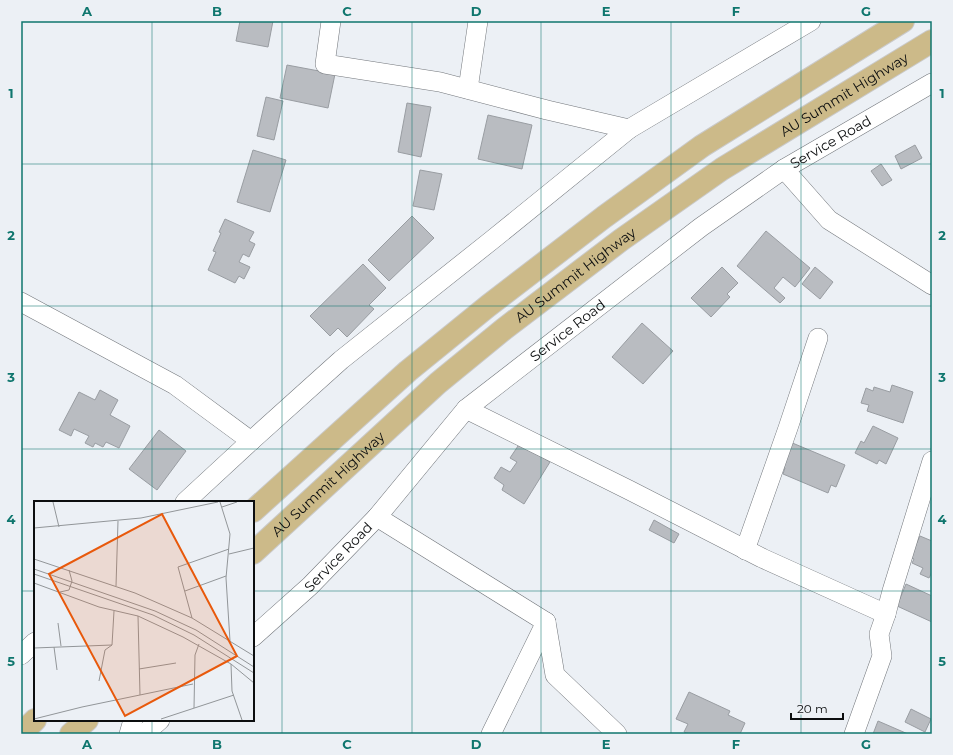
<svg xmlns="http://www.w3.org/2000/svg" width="953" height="755" font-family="Montserrat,sans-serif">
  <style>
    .building { fill: #b9bcc1; stroke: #999da2 }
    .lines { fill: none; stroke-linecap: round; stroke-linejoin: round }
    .minor-casing { stroke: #73777c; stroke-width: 20 }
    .primary-casing { stroke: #cacaca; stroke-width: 24 }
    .minor { stroke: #fff; stroke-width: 19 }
    .primary { stroke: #ccba89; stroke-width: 22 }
    .grid { fill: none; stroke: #0f766e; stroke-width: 1; stroke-opacity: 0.55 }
    .labels { text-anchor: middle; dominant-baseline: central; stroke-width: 3.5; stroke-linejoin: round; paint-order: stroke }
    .street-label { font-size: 14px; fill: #0c0e0f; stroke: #ecf0f5 }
    .inset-road { fill: none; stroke: #929699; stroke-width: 1 }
    .view { fill: #e8590c; fill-opacity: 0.15; stroke: #e8590c; stroke-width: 2 }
    .inset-edge { fill: none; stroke: #0c0e0f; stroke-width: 2 }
    .neatline { fill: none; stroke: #0f766e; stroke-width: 1.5 }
    .grid-label { font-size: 13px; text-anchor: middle; font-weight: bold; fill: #0f766e }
  </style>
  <rect width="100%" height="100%" fill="#ecf0f5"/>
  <g class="building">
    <polygon points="240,21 273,21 268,47 236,41"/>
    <polygon points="287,65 335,74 328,108 280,98"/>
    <polygon points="266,97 283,101 274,140 257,136"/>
    <polygon points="407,103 431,107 421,157 398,152"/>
    <polygon points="488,115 532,125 522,169 478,159"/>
    <polygon points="915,145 922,158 901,169 895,156"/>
    <polygon points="253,150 286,160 270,212 237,202"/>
    <polygon points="881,164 892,180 882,186 871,171"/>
    <polygon points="420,170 442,174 434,210 413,206"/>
    <polygon points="412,216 434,238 389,281 368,260"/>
    <polygon points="225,219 254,232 249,241 255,244 249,257 243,254 239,262 250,267 244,279 239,276 235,283 208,270 216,252 213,251 221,233 219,232"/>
    <polygon points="766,231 810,268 795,287 783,277 774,288 785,298 780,303 737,266"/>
    <polygon points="363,264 386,288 369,305 374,309 347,337 338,328 330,336 310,316"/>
    <polygon points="722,267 738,283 727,294 730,297 711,317 691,298"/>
    <polygon points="815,267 833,282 820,299 802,284"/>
    <polygon points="642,323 673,351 643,384 612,357"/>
    <polygon points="892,385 913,392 903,423 867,411 869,405 861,403 866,388 873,391 874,387 890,392"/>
    <polygon points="100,390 118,400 110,415 130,426 119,448 106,442 103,447 95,443 93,447 85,443 89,436 74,429 71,436 59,430 79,392 95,400"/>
    <polygon points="873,426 898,438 886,464 879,460 877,464 855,453 861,441 864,443"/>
    <polygon points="159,430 186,451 157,490 129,469"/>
    <polygon points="790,442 845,465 836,487 831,485 828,493 783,474 785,468 780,466"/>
    <polygon points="520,443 550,462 524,504 502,490 504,485 494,478 501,467 510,472 517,462 510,458"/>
    <polygon points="654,520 679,534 674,543 649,530"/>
    <polygon points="920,536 932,541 932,572 929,578 920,574 923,568 912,563 914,559 910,557"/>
    <polygon points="906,584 932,596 932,622 897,606"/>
    <polygon points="689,692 730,711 728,715 745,723 740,734 690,734 684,732 688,724 676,719"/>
    <polygon points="911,709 931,719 925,732 905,722"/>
    <polygon points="878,721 908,734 873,734"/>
  </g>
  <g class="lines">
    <defs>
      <g id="minor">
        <polyline points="331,21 325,64 440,82 547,110 629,129"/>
        <polyline points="468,89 478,21"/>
        <polyline points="784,169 829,220 932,285"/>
        <polyline points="21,302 175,385 251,441"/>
        <polyline points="466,409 629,490 762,558 886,614"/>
        <polyline points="185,502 251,441 341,360 492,240 629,129 811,21"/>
        <polyline points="377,517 546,622 555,675 617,734"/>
        <polyline points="745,550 788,428 818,338"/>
        <path id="s1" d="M253,637L310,586L377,517L466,409L701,227L784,169L932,83"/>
        <polyline points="21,655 35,642"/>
        <polyline points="129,734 133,720"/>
        <polyline points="144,734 160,720"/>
        <polyline points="491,734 546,622"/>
        <polyline points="854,734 882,656 879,634 886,614 892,591 932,461"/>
      </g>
      <g id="primary">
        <polyline points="253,511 408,371 488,306 604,217 702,146 903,21"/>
        <path id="s2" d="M253,553L438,383L504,329L621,240L722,169L932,41"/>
        <polyline points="21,734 35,720"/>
        <polyline points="71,734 87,720"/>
      </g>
    </defs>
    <use href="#minor" class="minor-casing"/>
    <use href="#primary" class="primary-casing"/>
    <use href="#minor" class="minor"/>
    <use href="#primary" class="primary"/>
  </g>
  <path class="grid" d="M152,21V502M282,21V734M412,21V734M541,21V734M671,21V734M801,21V734M21,164H932M21,306H932M21,449H932M21,591H35M253,591H932M152,720V734"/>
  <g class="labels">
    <g class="street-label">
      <text stroke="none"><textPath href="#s2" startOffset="750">AU Summit Highway</textPath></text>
      <text stroke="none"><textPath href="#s1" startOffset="765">Service Road</textPath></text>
      <text stroke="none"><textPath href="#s2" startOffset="426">AU Summit Highway</textPath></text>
      <text stroke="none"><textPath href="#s1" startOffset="441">Service Road</textPath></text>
      <text stroke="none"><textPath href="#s2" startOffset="102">AU Summit Highway</textPath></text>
      <text stroke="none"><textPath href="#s1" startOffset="117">Service Road</textPath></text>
    </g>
  </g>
  <g transform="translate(34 501)">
    <rect width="220" height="220" fill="#ecf0f5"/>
    <path class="inset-road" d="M19,1L25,26M186,1L196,33L192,77L196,140M188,6L203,1M0,27L107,17L184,1M195,53L220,47M0,58L101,92L158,117L220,155M0,68L121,110L162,129L220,166M0,73L119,114L160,134L220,172M0,82L65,106L104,115L149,136L197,163L220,182M82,85L84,20M151,90L192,75M26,91L35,89L38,80L35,69M104,115L106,194M158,117L144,66L195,48M24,122L27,145M20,146L23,169M0,147L78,144M197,163L198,190L208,219M105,168L142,162M65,180L71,149L78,144L80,110M160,207L161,154L165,143M0,218L48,206L159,183M127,218L200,194"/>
    <path class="view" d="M128,13L203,155L91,215L15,73Z"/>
    <rect width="220" height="220" class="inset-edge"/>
  </g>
  <rect width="953" height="755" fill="none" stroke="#ecf0f5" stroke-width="44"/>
  <path d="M791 713v6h52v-6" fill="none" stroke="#0c0e0f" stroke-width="2"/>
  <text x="797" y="713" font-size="12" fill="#0c0e0f" stroke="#ecf0f5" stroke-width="3" paint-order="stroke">20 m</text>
  <rect x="22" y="22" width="909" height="711" class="neatline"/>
  <g class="grid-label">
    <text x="87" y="16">A</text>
    <text x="217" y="16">B</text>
    <text x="347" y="16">C</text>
    <text x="476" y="16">D</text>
    <text x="606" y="16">E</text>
    <text x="736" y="16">F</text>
    <text x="866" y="16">G</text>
    <text x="11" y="98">1</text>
    <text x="942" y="98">1</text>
    <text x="11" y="240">2</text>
    <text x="942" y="240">2</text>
    <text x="11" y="382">3</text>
    <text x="942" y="382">3</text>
    <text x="11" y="524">4</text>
    <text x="942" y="524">4</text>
    <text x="11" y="666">5</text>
    <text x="942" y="666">5</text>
    <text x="87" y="749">A</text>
    <text x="217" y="749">B</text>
    <text x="347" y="749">C</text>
    <text x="476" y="749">D</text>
    <text x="606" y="749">E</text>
    <text x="736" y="749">F</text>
    <text x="866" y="749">G</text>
  </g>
</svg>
